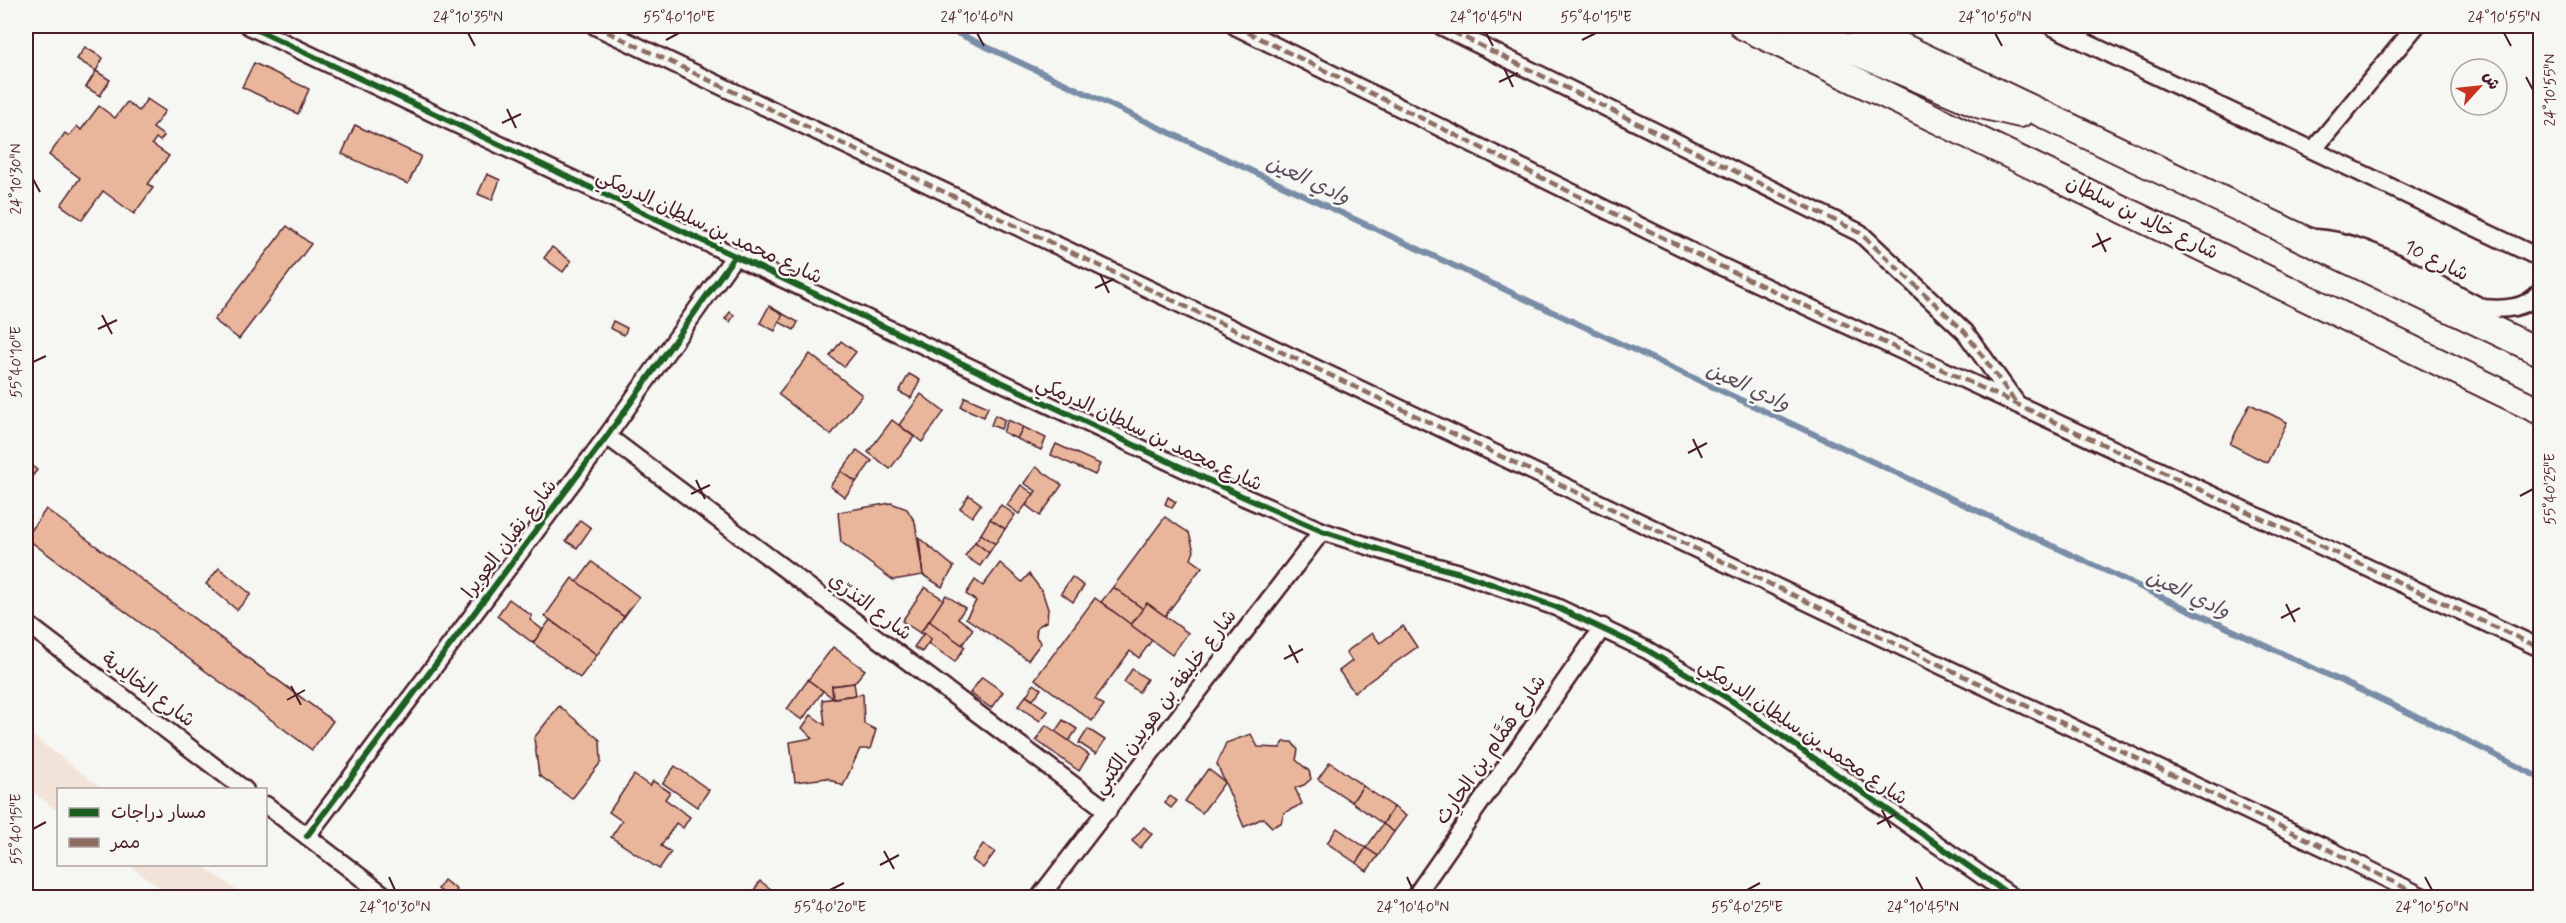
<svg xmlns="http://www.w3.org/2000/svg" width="2566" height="923" viewBox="0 0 2566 923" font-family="Mynerve,'Playpen Sans Arabic',sans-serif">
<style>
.built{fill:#f2e3d8}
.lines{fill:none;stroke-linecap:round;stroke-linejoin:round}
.stream{stroke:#798da7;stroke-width:6}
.building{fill:#e9b69c;stroke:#4a1f2b;stroke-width:1.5}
.street-casing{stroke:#4a1f2b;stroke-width:21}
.primary-casing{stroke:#4a1f2b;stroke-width:30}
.street{stroke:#f6f6f2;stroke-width:16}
.primary{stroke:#f6f6f2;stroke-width:26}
.quiet{stroke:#8d6e63;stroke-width:4.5;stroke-dasharray:9 4.5;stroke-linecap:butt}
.cycleway-casing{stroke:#f6f6f2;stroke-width:10}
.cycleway{stroke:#1b5e20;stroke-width:6}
.ticks{fill:none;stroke:#4a1f2b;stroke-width:2}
.labels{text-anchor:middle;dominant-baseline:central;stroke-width:5;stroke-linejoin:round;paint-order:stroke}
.street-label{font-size:20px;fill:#4a1f2b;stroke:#f6f6f2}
.water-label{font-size:21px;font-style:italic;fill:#5e4d5f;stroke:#f6f6f2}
.neatline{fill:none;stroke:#4a1f2b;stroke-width:2}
.ticks-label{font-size:15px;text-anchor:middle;fill:#4a1f2b}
</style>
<rect width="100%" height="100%" fill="#f6f6f2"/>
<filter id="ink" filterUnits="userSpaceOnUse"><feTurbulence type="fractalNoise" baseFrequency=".0167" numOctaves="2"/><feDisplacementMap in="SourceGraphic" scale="12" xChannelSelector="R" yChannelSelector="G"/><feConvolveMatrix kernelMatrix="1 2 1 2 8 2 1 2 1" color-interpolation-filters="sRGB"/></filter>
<g filter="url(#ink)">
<g class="built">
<polygon points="26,731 103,789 58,790 58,811 26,787"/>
<polygon points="129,865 202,865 246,897 173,897"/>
</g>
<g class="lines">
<polyline class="stream" points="942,26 2450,732 2540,778"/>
</g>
<g class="building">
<polygon points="85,47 103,58 96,71 77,59"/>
<polygon points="254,63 309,89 298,114 242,87"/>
<polygon points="96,71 110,80 100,96 86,87"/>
<polygon points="147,99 165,111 153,128 164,136 160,141 156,138 152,144 169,156 148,184 153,188 134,214 103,191 82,220 61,205 80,178 49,155 65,133 69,136 77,126 81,130 99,106 115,118 127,102 139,111"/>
<polygon points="26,101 31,104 27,111 26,110"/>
<polygon points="355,125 421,156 408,184 342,154"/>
<polygon points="487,174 500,180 492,200 478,194"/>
<polygon points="287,226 311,244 239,339 214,320"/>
<polygon points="552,247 571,261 563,272 544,258"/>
<polygon points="769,306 783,314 775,331 760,323"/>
<polygon points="730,312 734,315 730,322 725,319"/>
<polygon points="783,314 798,322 794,330 779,322"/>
<polygon points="613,321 627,328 624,335 610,328"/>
<polygon points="841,341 856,352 844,367 830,356"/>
<polygon points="810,354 862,395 831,435 778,394"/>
<polygon points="909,374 920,380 911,398 899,392"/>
<polygon points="921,394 944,412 922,442 899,425"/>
<polygon points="965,397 988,407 984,417 961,407"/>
<polygon points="2250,404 2287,422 2267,463 2230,444"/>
<polygon points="995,415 1005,420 1001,429 991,425"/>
<polygon points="892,420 914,437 890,469 868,452"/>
<polygon points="1008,420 1023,427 1017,439 1003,432"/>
<polygon points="1023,427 1046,438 1041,450 1017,439"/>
<polygon points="1056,444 1100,464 1095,475 1051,455"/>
<polygon points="857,450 872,461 856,482 841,471"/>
<polygon points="26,461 37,470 30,479 26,475"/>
<polygon points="1036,467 1062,485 1040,516 1026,505 1036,491 1024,483"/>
<polygon points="841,471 856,482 845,497 830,486"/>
<polygon points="1021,485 1034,494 1019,514 1007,505"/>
<polygon points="969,495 981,504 972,517 960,508"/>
<polygon points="1168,497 1176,502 1172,508 1165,504"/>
<polygon points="891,503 907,509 915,522 923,575 893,580 841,542 838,512"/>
<polygon points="1001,505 1015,515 1005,529 990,519"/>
<polygon points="46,509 333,721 312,750 26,538"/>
<polygon points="1165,517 1189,533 1194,551 1191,559 1202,567 1165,616 1147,603 1143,609 1113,587"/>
<polygon points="990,519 1005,529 995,544 981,534"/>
<polygon points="580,520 591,528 577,548 566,541"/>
<polygon points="981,534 995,544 989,553 975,542"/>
<polygon points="919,538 954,567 942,587 923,575"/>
<polygon points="975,542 989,553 980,566 965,556"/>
<polygon points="592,562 639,597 624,617 577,582"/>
<polygon points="1000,563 1022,582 1029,574 1042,591 1048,609 1047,621 1037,627 1036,637 1041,643 1028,660 966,618 976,601 966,594 975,580 983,586"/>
<polygon points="219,568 251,594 237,610 206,584"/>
<polygon points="1072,577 1084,586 1073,602 1061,593"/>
<polygon points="572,578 624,617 597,655 545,616"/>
<polygon points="925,587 944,600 920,633 902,621"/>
<polygon points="1113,587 1143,609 1131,625 1101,602"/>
<polygon points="946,595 965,608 958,618 973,629 962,645 929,621"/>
<polygon points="1095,598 1152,640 1139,658 1130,651 1095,699 1104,705 1092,721 1035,679"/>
<polygon points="509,599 532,616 530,620 543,630 533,643 497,616"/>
<polygon points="1147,603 1188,633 1172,655 1131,625"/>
<polygon points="550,620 597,655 580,678 533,643"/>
<polygon points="929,621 965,647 955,662 928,643 931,639 920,633"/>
<polygon points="1403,626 1417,647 1354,692 1339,671 1352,661 1346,652 1372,633 1380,643"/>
<polygon points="924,633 931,639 922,652 914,647"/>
<polygon points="833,647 865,670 854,683 832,686 833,698 808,680"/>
<polygon points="1132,669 1147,679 1139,692 1124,682"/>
<polygon points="982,677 1003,692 991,708 970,693"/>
<polygon points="808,680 823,691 802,720 787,709"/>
<polygon points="854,683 856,695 833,698 832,686"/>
<polygon points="1034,684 1041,689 1033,700 1026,696"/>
<polygon points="863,694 864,724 876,730 870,749 860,749 843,786 827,778 795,782 790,742 812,738 802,728 811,715 825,725 822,700"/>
<polygon points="1026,696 1048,711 1040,721 1018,706"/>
<polygon points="559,706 600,740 601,762 572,799 539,775 534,738"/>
<polygon points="1063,720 1077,729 1069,741 1055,732"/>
<polygon points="1046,725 1089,755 1079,771 1036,740"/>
<polygon points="1088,729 1105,740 1096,754 1079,743"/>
<polygon points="1251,734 1258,747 1280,748 1284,742 1292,742 1298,750 1296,760 1309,771 1311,779 1304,785 1295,788 1302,804 1284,813 1281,823 1272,827 1263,818 1244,827 1217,764 1226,743"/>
<polygon points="1330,762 1363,786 1352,802 1318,779"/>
<polygon points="675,766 709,790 697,807 663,783"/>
<polygon points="1208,769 1225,782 1202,813 1185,801"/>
<polygon points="634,775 650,786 653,781 670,792 665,799 690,817 683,828 676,823 661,846 671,852 659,869 611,837 622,821 609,812"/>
<polygon points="1363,786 1394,807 1383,824 1352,802"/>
<polygon points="1170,796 1177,801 1171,808 1165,803"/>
<polygon points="1394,807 1406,816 1394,832 1383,824"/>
<polygon points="1383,824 1394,832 1378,856 1366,848"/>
<polygon points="1144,827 1152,834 1140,848 1132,841"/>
<polygon points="1337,828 1366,848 1356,863 1327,843"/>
<polygon points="983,844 995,852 983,868 972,860"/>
<polygon points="1366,848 1378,856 1367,871 1356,863"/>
<polygon points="444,880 457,890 451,898 438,889"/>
<polygon points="760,881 783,898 749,898"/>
</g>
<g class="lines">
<defs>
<g id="street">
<polyline points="249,26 1244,497 1322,531 1411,560 1460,573 1556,607 1647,650 1732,701 2014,898"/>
<polyline points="595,26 2332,851 2425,898"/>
<polyline points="1235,26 1718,265 2540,648"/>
<polyline points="1441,26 1860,233 1965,332 2017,404"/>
<polyline points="2051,26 2540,258"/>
<polyline points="2314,149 2416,26"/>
<path d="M2316 238C2369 241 2434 284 2483 308 2504 310 2526 309 2540 292"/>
<polyline points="607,436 1108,811"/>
<polyline points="26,623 245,790"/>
<polyline points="266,805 388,898"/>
<polyline points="307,836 607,436 734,257"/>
<polyline points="1039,898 1322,531"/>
<polyline points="1414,898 1603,627"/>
</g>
<g id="primary">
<polyline points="1743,26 2540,411"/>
<polyline points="1795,26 1981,105 2020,114"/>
<polyline points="1859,26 2540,352"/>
</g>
</defs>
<use href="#street" class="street-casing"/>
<use href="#primary" class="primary-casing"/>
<use href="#street" class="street"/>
<use href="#primary" class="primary"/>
<g class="quiet">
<polyline points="595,26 2332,851 2425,898"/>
<polyline points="1235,26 1718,265 2540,648"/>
<polyline points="1441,26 1860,233 1965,332 2016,403"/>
</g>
<defs>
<g id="cycleway">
<polyline points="249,26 1244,497 1322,531 1411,560 1460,573 1556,607 1647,650 1732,701 2014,898"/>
<polyline points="307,836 607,436 734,257"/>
</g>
</defs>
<use href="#cycleway" class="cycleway-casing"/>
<use href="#cycleway" class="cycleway"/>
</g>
</g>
<path class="ticks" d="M468 33 475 46M977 33 984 46M1486 33 1493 46M1995 33 2002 46M2504 33 2511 46M666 40 679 33M1582 40 1596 33M1504 68 1513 87M2526 77 2533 90M1499 82 1518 73M507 109 516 128M502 123 521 114M33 179 40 192M2097 233 2106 252M2092 247 2111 238M1100 274 1109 293M1095 288 1114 279M102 315 112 334M98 329 117 320M33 362 46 356M1693 439 1702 458M1688 453 1707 443M696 480 705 499M691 494 710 485M2520 496 2533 489M2286 604 2295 622M2281 618 2300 608M1289 645 1298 663M1284 659 1303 649M291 686 301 705M287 700 305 690M1882 810 1891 828M1877 824 1896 814M33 829 46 822M884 851 894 869M880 865 899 855M389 877 395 890M1407 877 1413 890M1916 877 1923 890M2425 877 2432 890M830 890 844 883M1747 890 1760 883"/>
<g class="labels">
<g class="street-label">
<text transform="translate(2142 218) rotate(26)">شارع خالِد بن سلطان</text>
<text transform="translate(709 227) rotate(25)">شارع محمد بن سلطان الدرمكي</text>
<text transform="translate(2436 261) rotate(26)">شارع 10</text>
<text transform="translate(1149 434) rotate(25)">شارع محمد بن سلطان الدرمكي</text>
<text transform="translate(510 539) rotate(-53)">شارع نقيان العويرا</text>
<text transform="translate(870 607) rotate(37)">شارع التذرّي</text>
<text transform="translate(148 690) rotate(37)">شارع الخالِدية</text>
<text transform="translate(1165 702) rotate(-53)">شارع خليفة بن هويدن الكتبي</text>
<text transform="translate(1803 732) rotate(34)">شارع محمد بن سلطان الدرمكي</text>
<text transform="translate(1491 750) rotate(-55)">شارع هَمَّام بن الحارِث</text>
</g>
<g class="water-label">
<text transform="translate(1308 180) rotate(25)">وادي العين</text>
<text transform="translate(1748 387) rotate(25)">وادي العين</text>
<text transform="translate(2188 594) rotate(25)">وادي العين</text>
</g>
</g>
<rect width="2566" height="923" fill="none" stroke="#f6f6f2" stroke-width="66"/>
<rect x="57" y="788" width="210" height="78" fill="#f6f6f2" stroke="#b1a0a2" stroke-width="1.5"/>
<rect x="69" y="808" width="30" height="9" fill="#1b5e20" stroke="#b1a0a2" stroke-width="1.5"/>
<text x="111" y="818" font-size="18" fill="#4a1f2b">مسار دراجات</text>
<rect x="69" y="838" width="30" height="9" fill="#8d6e63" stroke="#b1a0a2" stroke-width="1.5"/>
<text x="111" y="848" font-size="18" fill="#4a1f2b">ممر</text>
<g transform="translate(2479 87) rotate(63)"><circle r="28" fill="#f6f6f2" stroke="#b1a0a2" stroke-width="1.5"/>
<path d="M0-4.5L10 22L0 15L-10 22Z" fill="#c8321e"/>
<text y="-9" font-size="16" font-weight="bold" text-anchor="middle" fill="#4a1f2b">ش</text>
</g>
<rect x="33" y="33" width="2500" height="857" class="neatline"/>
<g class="ticks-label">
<text x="468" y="22">24°10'35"N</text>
<text x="679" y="22">55°40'10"E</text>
<text x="977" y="22">24°10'40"N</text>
<text x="1486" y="22">24°10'45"N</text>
<text x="1596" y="22">55°40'15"E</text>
<text x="1995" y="22">24°10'50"N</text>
<text x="2504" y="22">24°10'55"N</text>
<text transform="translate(2550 90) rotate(-90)" y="5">24°10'55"N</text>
<text transform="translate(16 179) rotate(-90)" y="5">24°10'30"N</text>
<text transform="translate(16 362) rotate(-90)" y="5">55°40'10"E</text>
<text transform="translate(2550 489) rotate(-90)" y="5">55°40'25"E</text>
<text transform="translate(16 829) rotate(-90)" y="5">55°40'15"E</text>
<text x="395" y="912">24°10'30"N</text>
<text x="830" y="912">55°40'20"E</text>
<text x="1413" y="912">24°10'40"N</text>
<text x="1747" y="912">55°40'25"E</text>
<text x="1923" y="912">24°10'45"N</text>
<text x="2432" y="912">24°10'50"N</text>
</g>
</svg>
